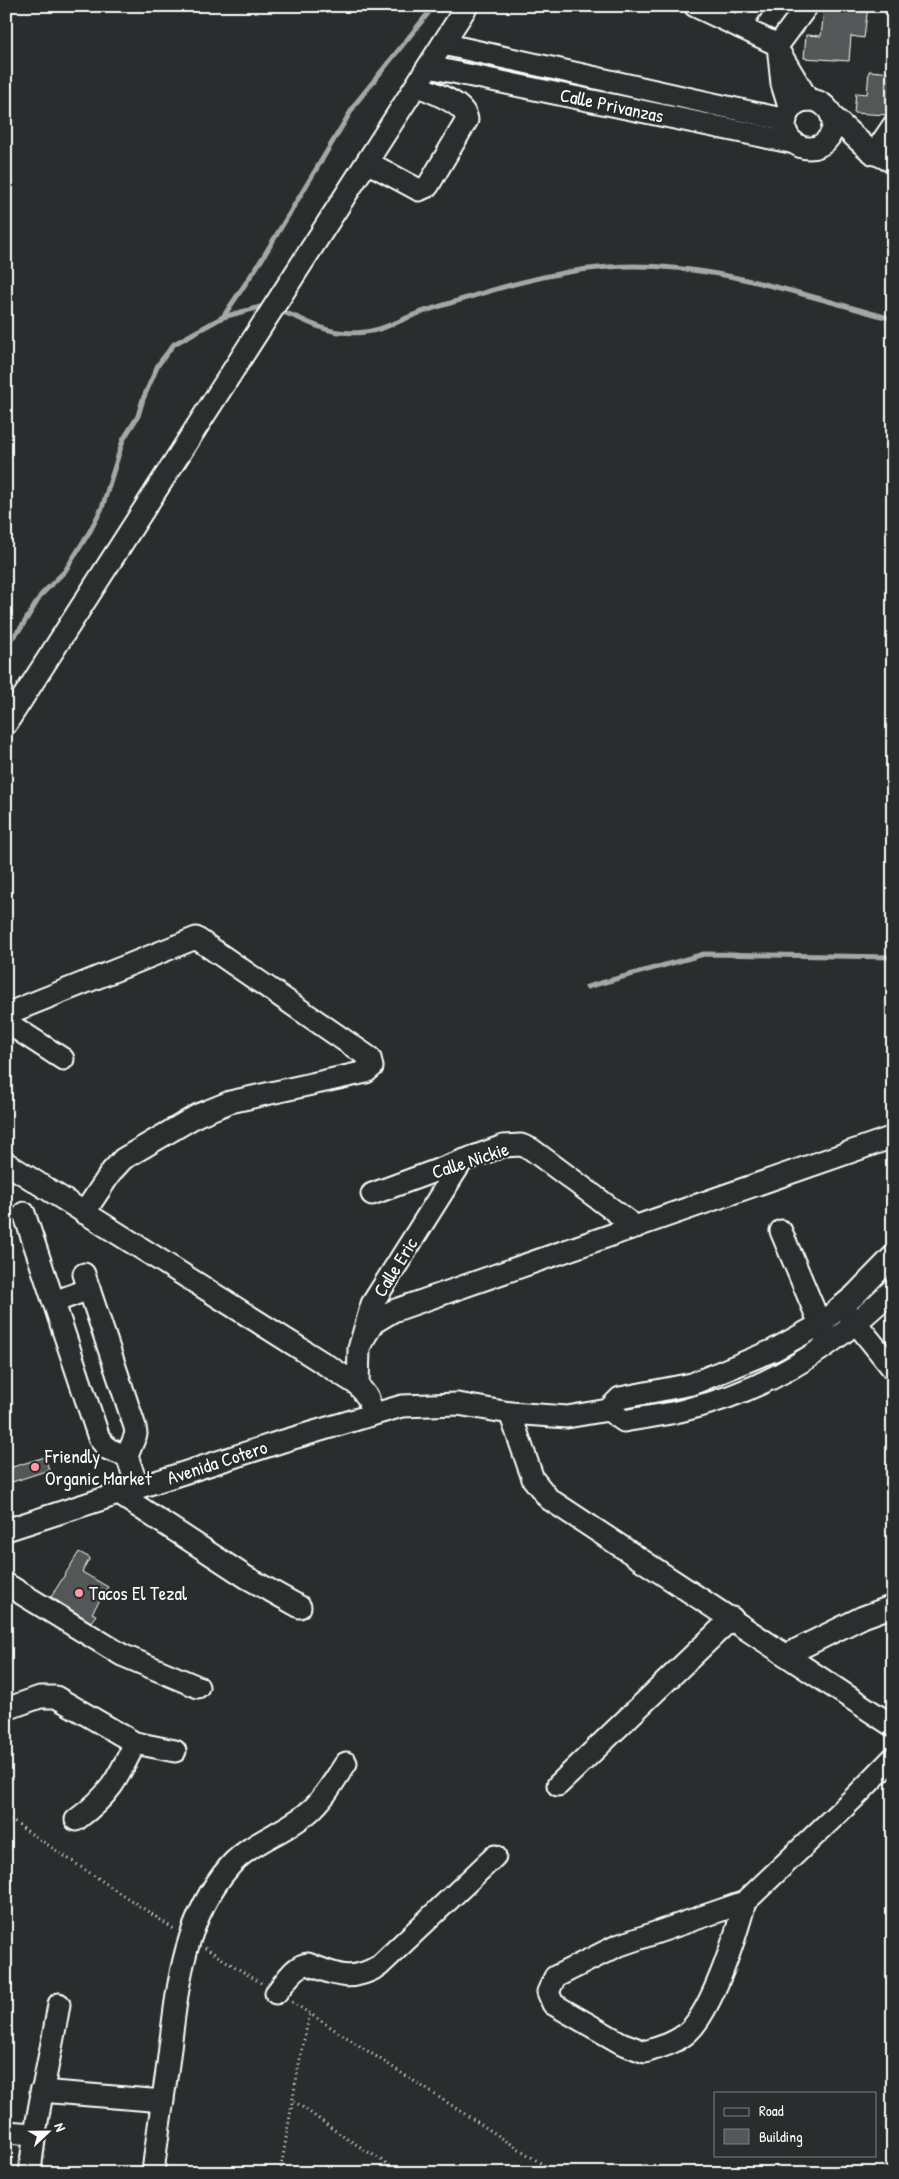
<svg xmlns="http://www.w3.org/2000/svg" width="899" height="2179" viewBox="0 0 899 2179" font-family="'Patrick Hand',sans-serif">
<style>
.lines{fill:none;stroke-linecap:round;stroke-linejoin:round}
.stream{stroke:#a6a7a7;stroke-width:5}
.building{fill:#555758;stroke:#fff}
.minor-casing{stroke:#fff;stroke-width:25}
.path{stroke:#fff;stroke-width:3;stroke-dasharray:1 4;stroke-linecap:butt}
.minor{stroke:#2a2d2e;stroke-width:21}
.poi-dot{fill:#ff9aa2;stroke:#2a2d2e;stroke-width:2}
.labels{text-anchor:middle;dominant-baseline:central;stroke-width:4.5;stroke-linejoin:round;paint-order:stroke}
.street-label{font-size:19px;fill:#fff;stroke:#2a2d2e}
.poi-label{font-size:19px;fill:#fff;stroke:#2a2d2e;text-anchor:start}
</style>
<rect width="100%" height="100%" fill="#2a2d2e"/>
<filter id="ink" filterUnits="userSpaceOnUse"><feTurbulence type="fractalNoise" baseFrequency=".02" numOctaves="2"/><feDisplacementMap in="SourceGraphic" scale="10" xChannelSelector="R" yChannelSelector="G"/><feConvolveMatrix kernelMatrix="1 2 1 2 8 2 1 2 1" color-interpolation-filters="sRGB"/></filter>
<g filter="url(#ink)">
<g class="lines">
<g class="stream">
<path d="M278 311C293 314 303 321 317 326 331 332 349 334 365 332 386 330 405 317 425 311 485 292 545 272 608 267 703 259 802 295 893 319"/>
<polyline points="223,317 262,259 356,103 434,6"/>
<polyline points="6,650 10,640 21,628 41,595 65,571 90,531 102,508 123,440 138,416 143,399 158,365 174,344 223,317 260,307 268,309"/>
<polyline points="587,987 704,954 893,957"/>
</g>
</g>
<g class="building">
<polygon points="836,6 868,6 864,38 851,36 849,61 804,58 806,35 821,36 824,10 836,11"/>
<polygon points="869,71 893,73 893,114 887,115 854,113 856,93 867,94"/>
<polygon points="45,1457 49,1470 6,1484 6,1469"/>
<polygon points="79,1552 90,1558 82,1572 108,1587 92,1613 96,1615 91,1622 51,1597"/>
</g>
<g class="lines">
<defs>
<g id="minor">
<polyline points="695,6 778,45 782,84 790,110"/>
<polyline points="740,27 753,6"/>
<polyline points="443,44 786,120"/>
<polyline points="778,45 807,6"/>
<polyline points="781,55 808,100"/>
<polyline points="429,67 795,143"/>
<circle cx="809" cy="124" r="24"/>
<polyline points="832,116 869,150 893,162"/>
<polyline points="874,154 893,126"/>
<path d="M367 162 419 190 428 186 467 120C465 102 432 93 417 85"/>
<polyline points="6,724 467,6"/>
<polyline points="6,1014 196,938 370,1058 372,1067 366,1072 230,1102 198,1115 123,1159 112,1171 84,1213"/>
<polyline points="6,1022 63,1059"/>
<polyline points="6,1163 358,1385 368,1398 372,1413"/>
<polyline points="372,1194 503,1146 521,1145 531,1149 636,1227"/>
<polyline points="24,1213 99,1438 108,1449 127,1456"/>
<polyline points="781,1231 825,1336"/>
<polyline points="84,1274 135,1427 136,1434 127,1456 138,1488"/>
<polyline points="54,1302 89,1289"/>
<polyline points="849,1314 893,1369"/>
<polyline points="361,1343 373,1323 393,1311 893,1137"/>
<polyline points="358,1385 359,1349 372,1304 462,1161"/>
<path d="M608 1410 624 1421C645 1417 667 1415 688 1409 767 1390 836 1346 893 1289"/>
<polyline points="510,1413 533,1479 549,1499 893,1726"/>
<polyline points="119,1494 246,1577 300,1607"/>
<polyline points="6,1530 280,1442 402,1406 458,1404 510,1413 567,1417 608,1410 620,1398 692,1384 774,1350 819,1325 854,1296 893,1256"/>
<polyline points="6,1584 122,1655 198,1687"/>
<polyline points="786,1655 863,1617 893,1606"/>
<polyline points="6,1709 40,1697 56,1697 135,1743 175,1751"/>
<polyline points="558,1785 732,1618"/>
<path d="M76 1820C110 1795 117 1780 135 1743"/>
<path d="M745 1902C736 1935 713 2008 689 2031 677 2043 660 2047 645 2052L621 2043 553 2004 548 1992 555 1977 617 1946 745 1902 857 1795 893 1758"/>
<path d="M276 1993C285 1983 294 1965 308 1964 337 1975 350 1983 379 1966L495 1856"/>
<polyline points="41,2091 163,2101"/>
<polyline points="6,2132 33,2134"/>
<path d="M30 2173C35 2115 50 2061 59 2004"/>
<path d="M153 2173C157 2136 163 2100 168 2064 177 1994 181 1923 229 1867 250 1842 285 1833 310 1811 325 1798 335 1779 346 1763"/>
</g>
</defs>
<use href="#minor" class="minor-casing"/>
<g class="path">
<polyline points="6,1817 174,1929"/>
<polyline points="205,1948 261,1983"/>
<polyline points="292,2002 556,2173"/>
<polyline points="294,2101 341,2135 386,2163 393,2173"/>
<path d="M280 2173C290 2119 297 2066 310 2014"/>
</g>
<use href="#minor" class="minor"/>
</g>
</g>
<g class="poi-dot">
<circle cx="35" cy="1467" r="5"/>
<circle cx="79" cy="1593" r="5"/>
</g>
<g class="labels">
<g class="street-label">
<text transform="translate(612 105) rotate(12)">Calle Privanzas</text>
<text transform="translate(470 1160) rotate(-18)">Calle Nickie</text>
<text transform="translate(395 1267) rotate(-58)">Calle Eric</text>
<text transform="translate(217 1462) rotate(-18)">Avenida Cotero</text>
</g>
<g class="poi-label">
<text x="45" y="1456">Friendly<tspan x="45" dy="22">Organic Market</tspan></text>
<text x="89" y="1593">Tacos El Tezal</text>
</g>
</g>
<rect width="899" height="2179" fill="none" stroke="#2a2d2e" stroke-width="25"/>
<rect x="12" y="12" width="874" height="2154" fill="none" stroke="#fff" stroke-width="2" filter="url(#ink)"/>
<rect x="714" y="2092" width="162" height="65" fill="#2a2d2e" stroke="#7f8182"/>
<rect x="724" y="2108" width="25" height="8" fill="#2a2d2e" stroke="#7f8182"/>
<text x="759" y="2116" font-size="15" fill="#ffffff">Road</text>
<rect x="724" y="2129" width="25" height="15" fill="#555758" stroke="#7f8182"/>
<text x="759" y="2142" font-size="15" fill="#ffffff">Building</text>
<g transform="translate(48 2132) rotate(68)" stroke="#2a2d2e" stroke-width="4" paint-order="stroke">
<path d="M0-4L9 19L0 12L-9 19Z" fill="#ffffff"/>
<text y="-8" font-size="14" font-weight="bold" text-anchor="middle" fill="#ffffff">N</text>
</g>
</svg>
